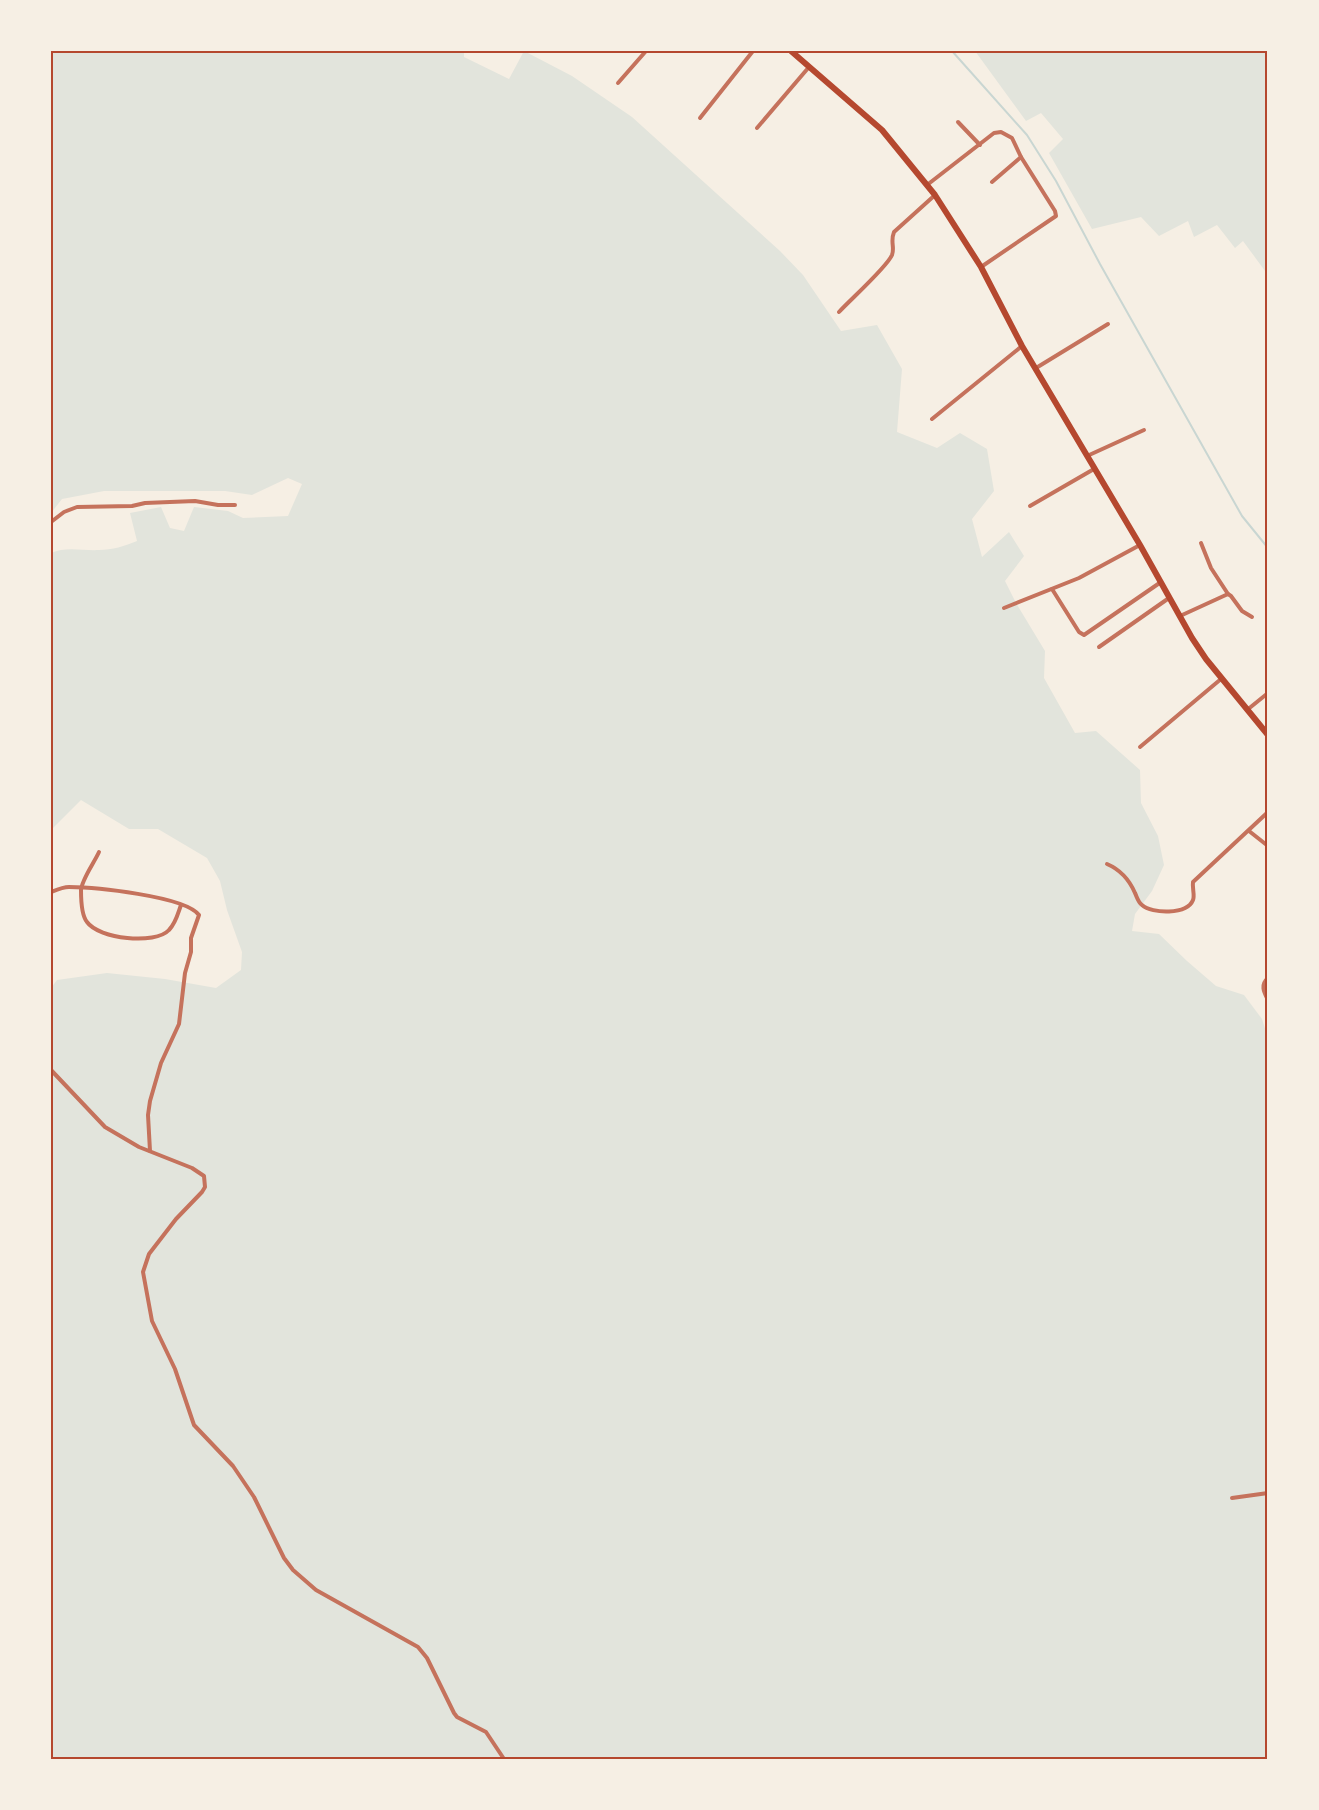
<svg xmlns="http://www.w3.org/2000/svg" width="1319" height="1810" viewBox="0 0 1319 1810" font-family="'Fira Sans',sans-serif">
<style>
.green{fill:#e2e4dc}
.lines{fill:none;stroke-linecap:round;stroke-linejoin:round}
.stream{stroke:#c9d6d2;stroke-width:2}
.minor{stroke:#c5725c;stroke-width:4}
.trunk{stroke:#b5482f;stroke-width:6}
.neatline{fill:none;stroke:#b5482f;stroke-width:2}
</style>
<rect width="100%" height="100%" fill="#f6efe4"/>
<g class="green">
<path d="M51 51H464V57L509 79 524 51 572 76 632 117 780 251 803 275 841 331 877 325 902 369 897 432 937 448 960 433 987 449 994 491 972 519 982 557 1009 532 1024 556 1005 581 1016 603 1045 651 1044 678 1075 733 1096 731 1140 770 1141 803 1158 836 1164 865 1152 891 1135 914 1132 931 1159 934 1187 961 1216 986 1244 995 1262 1019 1268 1038V1759H51V988L57 980 107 973 165 979 216 988 241 970 242 952 227 910 220 881 207 858 158 829H129L81 800 51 830V553C66 546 83 551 99 550 112 550 125 546 137 541L130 513 161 507 170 528 184 531 194 507 228 511 243 518 288 516 302 484 288 478 252 495 225 491H104L62 499 51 513Z"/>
<polygon points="975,51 1268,51 1268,275 1243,241 1235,248 1217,225 1194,237 1188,221 1159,236 1141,217 1092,229 1049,153 1063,139 1041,113 1026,121"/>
</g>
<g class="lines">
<polyline class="stream" points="952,51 1027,135 1056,181 1100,264 1242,516 1268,548"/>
<g class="minor">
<polyline points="618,83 646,51"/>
<polyline points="700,118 753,51"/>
<polyline points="958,122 980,145"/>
<polyline points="757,128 809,67"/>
<polyline points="927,185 994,133 1001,132 1012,138 1021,157 992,182"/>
<polyline points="981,267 1056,216 1055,211 1021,157"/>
<path d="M839 312C850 300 887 267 892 255 895 247 890 242 894 232L935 195"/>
<polyline points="1036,368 1108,324"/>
<polyline points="932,419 1022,346"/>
<polyline points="1087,456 1144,430"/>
<polyline points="1030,506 1094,469"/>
<polyline points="51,522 64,512 77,507 132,506 145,503 195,501 218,505 235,505"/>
<polyline points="1201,543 1211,568 1228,594"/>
<polyline points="1052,589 1079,632 1084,635 1161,582"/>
<polyline points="1004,608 1079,578 1140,545"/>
<polyline points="1180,616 1228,594 1231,596 1242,611 1252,617"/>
<polyline points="1099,647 1169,598"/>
<polyline points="1247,710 1268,693"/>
<polyline points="1140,747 1221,679"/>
<polyline points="1249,831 1268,846"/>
<path d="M99 852C94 863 82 879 81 890 81 899 82 916 87 922 99 939 155 945 169 930 176 923 178 913 181 905"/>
<path d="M1107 864C1121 870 1129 879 1135 893 1137 897 1138 902 1142 905 1152 914 1187 915 1193 900 1195 895 1192 888 1193 882L1268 812"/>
<path d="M51 892C56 890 63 887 69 887 93 887 185 896 199 915L191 938V952L185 973 179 1024 161 1063 150 1101 148 1115 150 1151"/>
<path d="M1268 978C1260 985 1264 992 1268 1000"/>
<polyline points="51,1070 105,1127 139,1147 192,1168 204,1176 205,1187 202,1192 176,1219 149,1254 143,1272 152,1321 175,1369 194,1425 233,1466 254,1497 284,1558 293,1570 316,1590 418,1647 427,1658 454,1713 457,1717 486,1732 504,1759"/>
<polyline points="1232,1498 1268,1493"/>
</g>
<polyline class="trunk" points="791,51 882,130 935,195 981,267 1022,346 1140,545 1192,638 1206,659 1268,735"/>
</g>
<rect width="1319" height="1810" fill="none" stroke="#f6efe4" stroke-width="105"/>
<rect x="52" y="52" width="1214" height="1706" class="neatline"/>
</svg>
